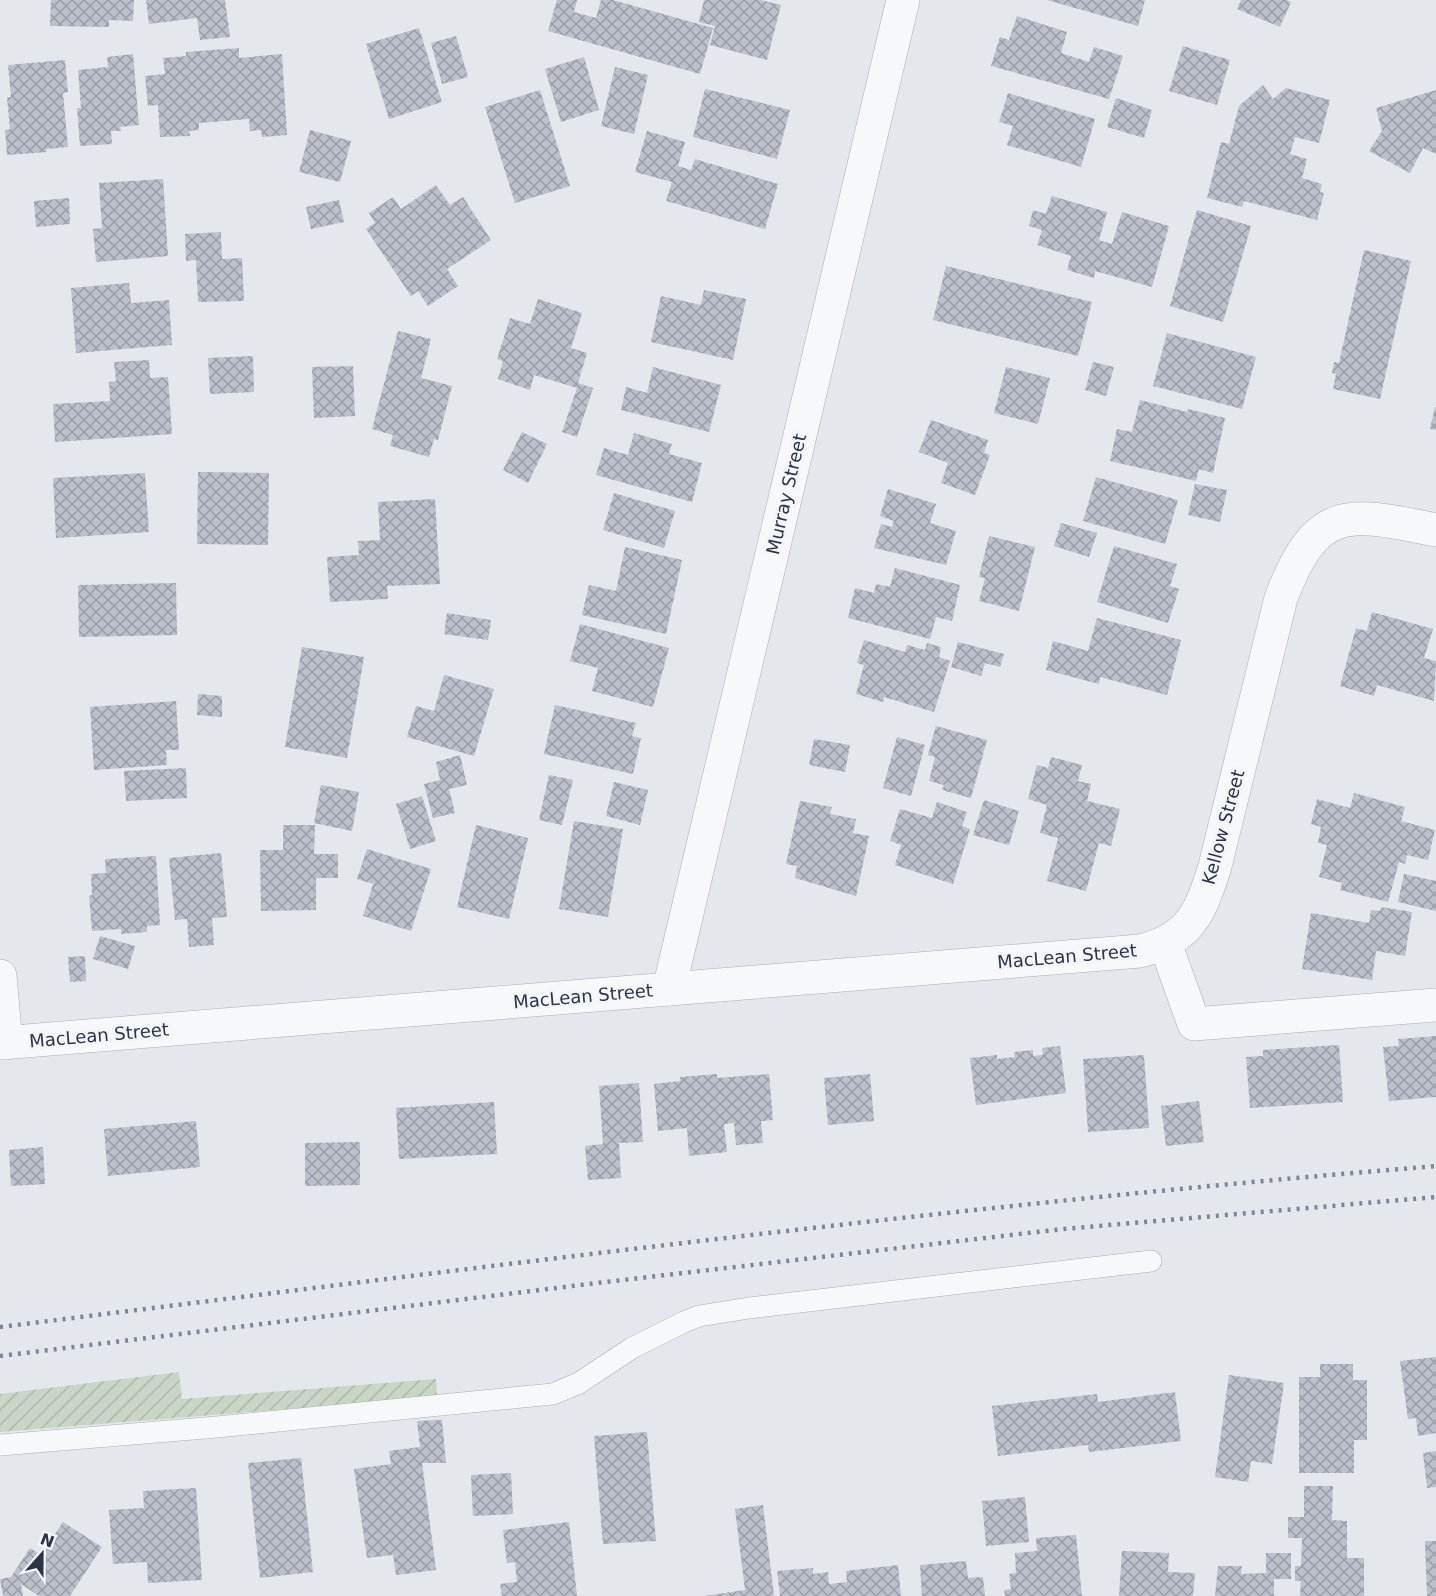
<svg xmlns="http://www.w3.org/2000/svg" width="1436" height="1596" viewBox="0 0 1436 1596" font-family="'DejaVu Sans',sans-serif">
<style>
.garden{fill:url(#garden-furrows)}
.building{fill:url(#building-cross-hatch)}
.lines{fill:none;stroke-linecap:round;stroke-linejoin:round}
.lane-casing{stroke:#a9aeb7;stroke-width:22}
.street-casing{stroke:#a9aeb7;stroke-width:34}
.lane{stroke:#f7f8fa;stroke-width:21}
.street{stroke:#f7f8fa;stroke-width:33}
.rail{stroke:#7d8696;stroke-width:4.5;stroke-dasharray:3 6;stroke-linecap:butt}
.labels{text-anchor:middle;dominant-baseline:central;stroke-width:6;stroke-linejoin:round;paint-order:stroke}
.street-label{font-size:18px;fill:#2b3445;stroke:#f4f6f9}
</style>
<defs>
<pattern id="garden-furrows" width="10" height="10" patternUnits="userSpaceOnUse" patternTransform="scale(1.5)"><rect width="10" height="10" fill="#c9d6c5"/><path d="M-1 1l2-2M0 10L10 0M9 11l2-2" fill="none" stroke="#adb8ab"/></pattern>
<pattern id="building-cross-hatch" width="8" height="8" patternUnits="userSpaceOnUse" patternTransform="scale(1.5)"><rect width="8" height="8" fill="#bbc0ca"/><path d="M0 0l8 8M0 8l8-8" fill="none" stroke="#989da6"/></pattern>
</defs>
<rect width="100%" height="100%" fill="#e4e7ec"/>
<polygon class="garden" points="179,1372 182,1399 436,1379 437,1397 0,1432 0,1394"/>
<g class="building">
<polygon points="51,0 134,0 133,21 109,20 109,27 50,26"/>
<polygon points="146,0 225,0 230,37 200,40 197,18 149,24"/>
<polygon points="557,0 577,0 574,12 596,18 601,0 613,0 713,28 700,74 548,31"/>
<polygon points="704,0 761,0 781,5 767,60 710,45 715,26 699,22"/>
<polygon points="1047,0 1145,0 1138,26"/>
<polygon points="1241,0 1287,0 1291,2 1280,27 1237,9"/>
<polygon points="1017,16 1067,32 1061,53 1089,62 1094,47 1123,56 1109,99 991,66 1000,37 1009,40"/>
<polygon points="419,28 442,102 389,119 366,44"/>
<polygon points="456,36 468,77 442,84 431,43"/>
<polygon points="1183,46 1230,60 1217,105 1169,91"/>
<polygon points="239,48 239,58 282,54 287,135 262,137 261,130 250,131 249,119 199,123 199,130 189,131 190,136 160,137 158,105 148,106 145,76 165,74 163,58 186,56 186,52"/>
<polygon points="133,54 139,125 120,127 121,131 111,131 112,144 80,146 77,108 81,108 78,70 108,67 107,57"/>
<polygon points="584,57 599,110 561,122 545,69"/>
<polygon points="65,60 68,92 63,93 68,147 46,149 47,152 7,155 5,130 10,129 7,97 11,97 8,65"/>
<polygon points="615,67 648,75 634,134 601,126"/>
<polygon points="1263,85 1273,99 1286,88 1330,100 1319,143 1295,137 1290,154 1307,159 1302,178 1322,184 1320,192 1324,193 1317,220 1244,201 1242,207 1207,198 1221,142 1229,144 1239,106"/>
<polygon points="705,89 790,110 777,159 693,137"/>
<polygon points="540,90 570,186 515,203 485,107"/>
<polygon points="1436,90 1436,154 1423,148 1410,173 1369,151 1382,131 1376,108"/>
<polygon points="1008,93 1095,119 1081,167 1007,145 1013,126 999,122"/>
<polygon points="1116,98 1152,110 1144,138 1107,127"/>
<polygon points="310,130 351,141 340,182 299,172"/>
<polygon points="647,131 685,142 678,166 691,170 695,159 778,184 765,229 666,201 672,182 635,172"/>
<polygon points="163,179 168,256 96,262 93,229 102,228 99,183"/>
<polygon points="436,185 450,205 463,197 491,240 447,269 458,286 428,306 418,291 411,296 366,229 375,223 369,213 393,197 401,209"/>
<polygon points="1052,196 1107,212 1099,240 1112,244 1122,212 1169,226 1152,287 1095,271 1094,278 1067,270 1071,256 1037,245 1042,230 1029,226 1033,210 1046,214"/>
<polygon points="69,198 70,224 36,227 34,201"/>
<polygon points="339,200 344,222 311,229 306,207"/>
<polygon points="1197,210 1251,226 1223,322 1170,306"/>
<polygon points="221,232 222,259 242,258 244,301 198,302 196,260 186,261 185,234"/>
<polygon points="1364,250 1411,261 1380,399 1333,389 1336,374 1332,373 1334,362 1339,363"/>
<polygon points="946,266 1092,302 1078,356 933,320"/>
<polygon points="129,283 131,303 169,300 172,345 76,353 71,288"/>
<polygon points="704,290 746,299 733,360 651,342 661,296 701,305"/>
<polygon points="538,299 582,313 571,348 587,353 578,383 593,388 577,437 562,432 577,388 534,375 530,390 498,379 503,361 497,359 510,318 530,324"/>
<polygon points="398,331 431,339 421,378 452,386 438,440 434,439 429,457 390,446 393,435 372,429"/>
<polygon points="1167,333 1256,357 1242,409 1153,386"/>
<polygon points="253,356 254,392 210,394 208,358"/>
<polygon points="149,360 150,378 168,377 172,434 55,442 53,404 110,401 109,382 116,381 114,362"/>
<polygon points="1093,362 1114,367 1106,396 1085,390"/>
<polygon points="353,366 355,416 314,418 312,367"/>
<polygon points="653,367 721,385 709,432 621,410 626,387 647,393"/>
<polygon points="1006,367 1050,378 1038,424 994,413"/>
<polygon points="1140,400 1187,412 1188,409 1225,418 1213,473 1199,469 1196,481 1110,461 1117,429 1132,432"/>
<polygon points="1435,407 1436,407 1436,430 1430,429"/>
<polygon points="931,420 988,440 984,453 990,455 975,495 941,483 948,463 919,452"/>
<polygon points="522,432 547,444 528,483 503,470"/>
<polygon points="634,433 672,444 669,454 702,463 692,502 596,475 604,448 628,455"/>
<polygon points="198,472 269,473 268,545 197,544"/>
<polygon points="145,473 149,532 56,538 53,478"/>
<polygon points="1096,477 1178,500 1165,544 1083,521"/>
<polygon points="1195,484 1227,490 1220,522 1188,515"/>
<polygon points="888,489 936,504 930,523 956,531 946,565 874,548 881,524 892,527 894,521 880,516"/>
<polygon points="614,493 675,511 664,548 603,530"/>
<polygon points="435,499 440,584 387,586 388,599 330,602 327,557 359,555 358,541 380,540 378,502"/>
<polygon points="1061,523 1097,533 1089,557 1054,546"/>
<polygon points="989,536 1035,547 1019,611 979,601 985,578 979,577"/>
<polygon points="1114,546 1177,564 1170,586 1179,589 1168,623 1097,602"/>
<polygon points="625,547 682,560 666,634 582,615 589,585 616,591"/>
<polygon points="895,568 960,585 952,621 936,617 930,639 848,618 855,588 874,593 876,584 890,587"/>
<polygon points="176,583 177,635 79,637 78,585"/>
<polygon points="1372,612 1433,629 1424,658 1436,661 1434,701 1377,685 1374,696 1340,686 1356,628 1367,631"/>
<polygon points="447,613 491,620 488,640 444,634"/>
<polygon points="1097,618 1181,640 1167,695 1100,677 1099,684 1046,670 1053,641 1088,651"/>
<polygon points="580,624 669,648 653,707 592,691 598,668 570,661"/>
<polygon points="864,640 905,652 907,645 925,650 927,643 941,647 939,657 950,661 934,712 884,697 883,702 856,694 864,665 857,663"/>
<polygon points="958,642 1004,654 1000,667 985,663 981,676 951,667"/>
<polygon points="302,647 364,657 347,758 285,747"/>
<polygon points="444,675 494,689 474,756 407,737 416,706 434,711"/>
<polygon points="198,694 222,696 222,717 197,715"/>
<polygon points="176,701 179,750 166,750 167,765 94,770 90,707"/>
<polygon points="555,705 636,723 632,736 641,738 633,774 544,754"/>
<polygon points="936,726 987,740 971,798 942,790 944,785 929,781 935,757 928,755"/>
<polygon points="897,737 925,745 911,796 883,788"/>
<polygon points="814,739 850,745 845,772 809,765"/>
<polygon points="460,755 467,785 449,789 455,813 433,818 424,784 440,780 436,762"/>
<polygon points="1051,757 1082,765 1078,781 1091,784 1087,801 1120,809 1111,846 1099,843 1086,891 1047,881 1058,838 1040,833 1047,805 1028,799 1037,765 1048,768"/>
<polygon points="186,768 187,798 126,801 124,771"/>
<polygon points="549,775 573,780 562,825 539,820"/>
<polygon points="614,782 648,790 640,825 606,816"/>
<polygon points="321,785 359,792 352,831 314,823"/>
<polygon points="1354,793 1405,807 1401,821 1435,830 1428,860 1407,855 1405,864 1399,862 1388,902 1340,890 1342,883 1319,877 1327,845 1318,843 1321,827 1311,824 1317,799 1350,808"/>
<polygon points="422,796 436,841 410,849 396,804"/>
<polygon points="984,800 1019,811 1009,845 973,835"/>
<polygon points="800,801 832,807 830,814 856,819 853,833 869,836 856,896 795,878 797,866 786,864"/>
<polygon points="937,802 967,812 962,826 970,829 953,884 895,865 901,845 890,841 900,809 932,818"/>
<polygon points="574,821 623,829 608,917 559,909"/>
<polygon points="283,825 315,825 314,854 338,854 338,878 316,878 316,910 261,911 260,850 283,850"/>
<polygon points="476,825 528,838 509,919 457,907"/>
<polygon points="367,849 431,869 411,931 363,916 373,884 357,879"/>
<polygon points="221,853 227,917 212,918 214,945 189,947 187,919 175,920 169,858"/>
<polygon points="156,856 160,925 147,926 147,932 121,934 121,929 92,931 89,896 92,895 91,874 106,873 105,859"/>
<polygon points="1404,874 1436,881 1436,911 1398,902"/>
<polygon points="1381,907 1412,912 1405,956 1376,951 1372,980 1302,969 1311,913 1369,923 1371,910 1380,911"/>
<polygon points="100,936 135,946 128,969 93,959"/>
<polygon points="85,956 86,981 70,982 68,957"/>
<polygon points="1436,1036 1436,1097 1389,1101 1383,1047 1399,1046 1398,1039"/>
<polygon points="1339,1045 1343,1102 1250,1108 1246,1057 1263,1056 1263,1050"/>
<polygon points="1060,1046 1066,1093 976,1105 970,1058 997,1055 997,1059 1015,1057 1014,1052 1033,1050 1033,1056 1043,1055 1042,1048"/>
<polygon points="1144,1055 1149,1128 1088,1132 1083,1059"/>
<polygon points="717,1074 717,1078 769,1074 773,1120 761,1121 763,1143 736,1145 734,1123 724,1124 727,1152 689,1156 687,1128 658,1131 654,1084 680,1081 680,1077"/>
<polygon points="870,1074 874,1121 828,1125 824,1078"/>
<polygon points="639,1083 643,1142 619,1143 621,1178 588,1180 585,1146 603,1144 599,1086"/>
<polygon points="1199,1101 1204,1142 1166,1146 1161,1106"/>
<polygon points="494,1102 497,1154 399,1159 396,1108"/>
<polygon points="196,1121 200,1167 108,1176 104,1129"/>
<polygon points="360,1142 360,1185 305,1186 305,1143"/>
<polygon points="43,1147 45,1184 11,1186 9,1150"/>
<polygon points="1436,1357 1436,1433 1418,1436 1416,1418 1408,1419 1400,1361"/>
<polygon points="1320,1364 1353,1364 1353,1380 1367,1380 1367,1440 1354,1440 1354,1473 1299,1473 1299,1377 1320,1377"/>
<polygon points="1229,1375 1284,1383 1272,1464 1251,1461 1248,1482 1215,1477"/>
<polygon points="1175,1392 1181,1441 1089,1452 1088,1445 998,1456 992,1406 1097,1394 1098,1402"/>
<polygon points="442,1420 446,1463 422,1463 436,1570 396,1575 393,1555 367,1558 354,1469 391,1464 389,1451 420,1447 417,1421"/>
<polygon points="647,1432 656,1541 603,1544 594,1436"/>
<polygon points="1436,1451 1436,1487 1427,1488 1423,1453"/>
<polygon points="301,1458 313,1572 260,1578 248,1463"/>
<polygon points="511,1473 513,1514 473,1516 471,1475"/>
<polygon points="1304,1486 1333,1486 1332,1520 1347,1521 1347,1558 1364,1558 1364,1596 1300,1596 1301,1581 1295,1581 1295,1566 1301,1566 1302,1538 1288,1538 1288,1517 1304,1517"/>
<polygon points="196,1488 202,1580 148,1583 147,1562 113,1564 109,1510 144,1508 143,1491"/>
<polygon points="1025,1497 1029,1542 986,1546 982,1501"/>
<polygon points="763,1505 774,1596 704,1596 745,1590 735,1509"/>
<polygon points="63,1522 102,1547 70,1596 39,1596 21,1584 23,1596 3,1596 0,1579 11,1577 30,1548 41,1555"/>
<polygon points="569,1522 577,1596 502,1596 500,1584 517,1582 515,1562 507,1563 503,1530"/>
<polygon points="1076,1535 1082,1596 1005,1596 1004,1590 1011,1589 1009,1574 1016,1573 1015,1553 1037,1551 1036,1538"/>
<polygon points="1425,1541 1436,1541 1436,1596 1427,1596"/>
<polygon points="1122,1551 1169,1553 1168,1572 1195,1573 1193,1596 1119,1596"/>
<polygon points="1266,1553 1291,1553 1291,1579 1274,1579 1274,1596 1215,1596 1218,1566 1242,1566 1241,1574 1266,1573"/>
<polygon points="966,1561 968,1578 983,1577 985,1596 922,1596 920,1565"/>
<polygon points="898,1565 901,1596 780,1596 777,1571 813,1568 813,1574 828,1572 829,1584 847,1582 846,1571"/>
</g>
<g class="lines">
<defs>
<polyline id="lane" points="0,1445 217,1427 553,1394 579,1383 632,1348 684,1322 699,1316 749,1308 1151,1261"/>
<g id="street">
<polyline points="1165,943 1194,1024 1436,1005"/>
<polyline points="0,976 6,1043"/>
<polyline points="669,989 903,0"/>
<path d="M0 1043 1140 951C1190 939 1201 912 1215 866L1281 598C1317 504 1347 512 1436 530"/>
</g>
</defs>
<use href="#lane" class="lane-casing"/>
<use href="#street" class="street-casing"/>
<use href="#lane" class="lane"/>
<use href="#street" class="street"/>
<g class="rail">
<path d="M0 1327C478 1268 956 1205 1436 1166"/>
<polyline points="0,1356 597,1283 1063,1229 1436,1197"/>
</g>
</g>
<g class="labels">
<g class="street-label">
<text transform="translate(786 494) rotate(-77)">Murray Street</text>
<text transform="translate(1223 827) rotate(-75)">Kellow Street</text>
<text transform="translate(1067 956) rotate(-5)">MacLean Street</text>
<text transform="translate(583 996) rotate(-5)">MacLean Street</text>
<text transform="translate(99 1035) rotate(-5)">MacLean Street</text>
</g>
</g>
<g transform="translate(42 1554) rotate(21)" stroke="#f4f6f9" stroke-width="4.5" paint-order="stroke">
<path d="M0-4.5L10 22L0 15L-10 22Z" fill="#2b3445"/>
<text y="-9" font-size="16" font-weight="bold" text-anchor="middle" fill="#2b3445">N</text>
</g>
</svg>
